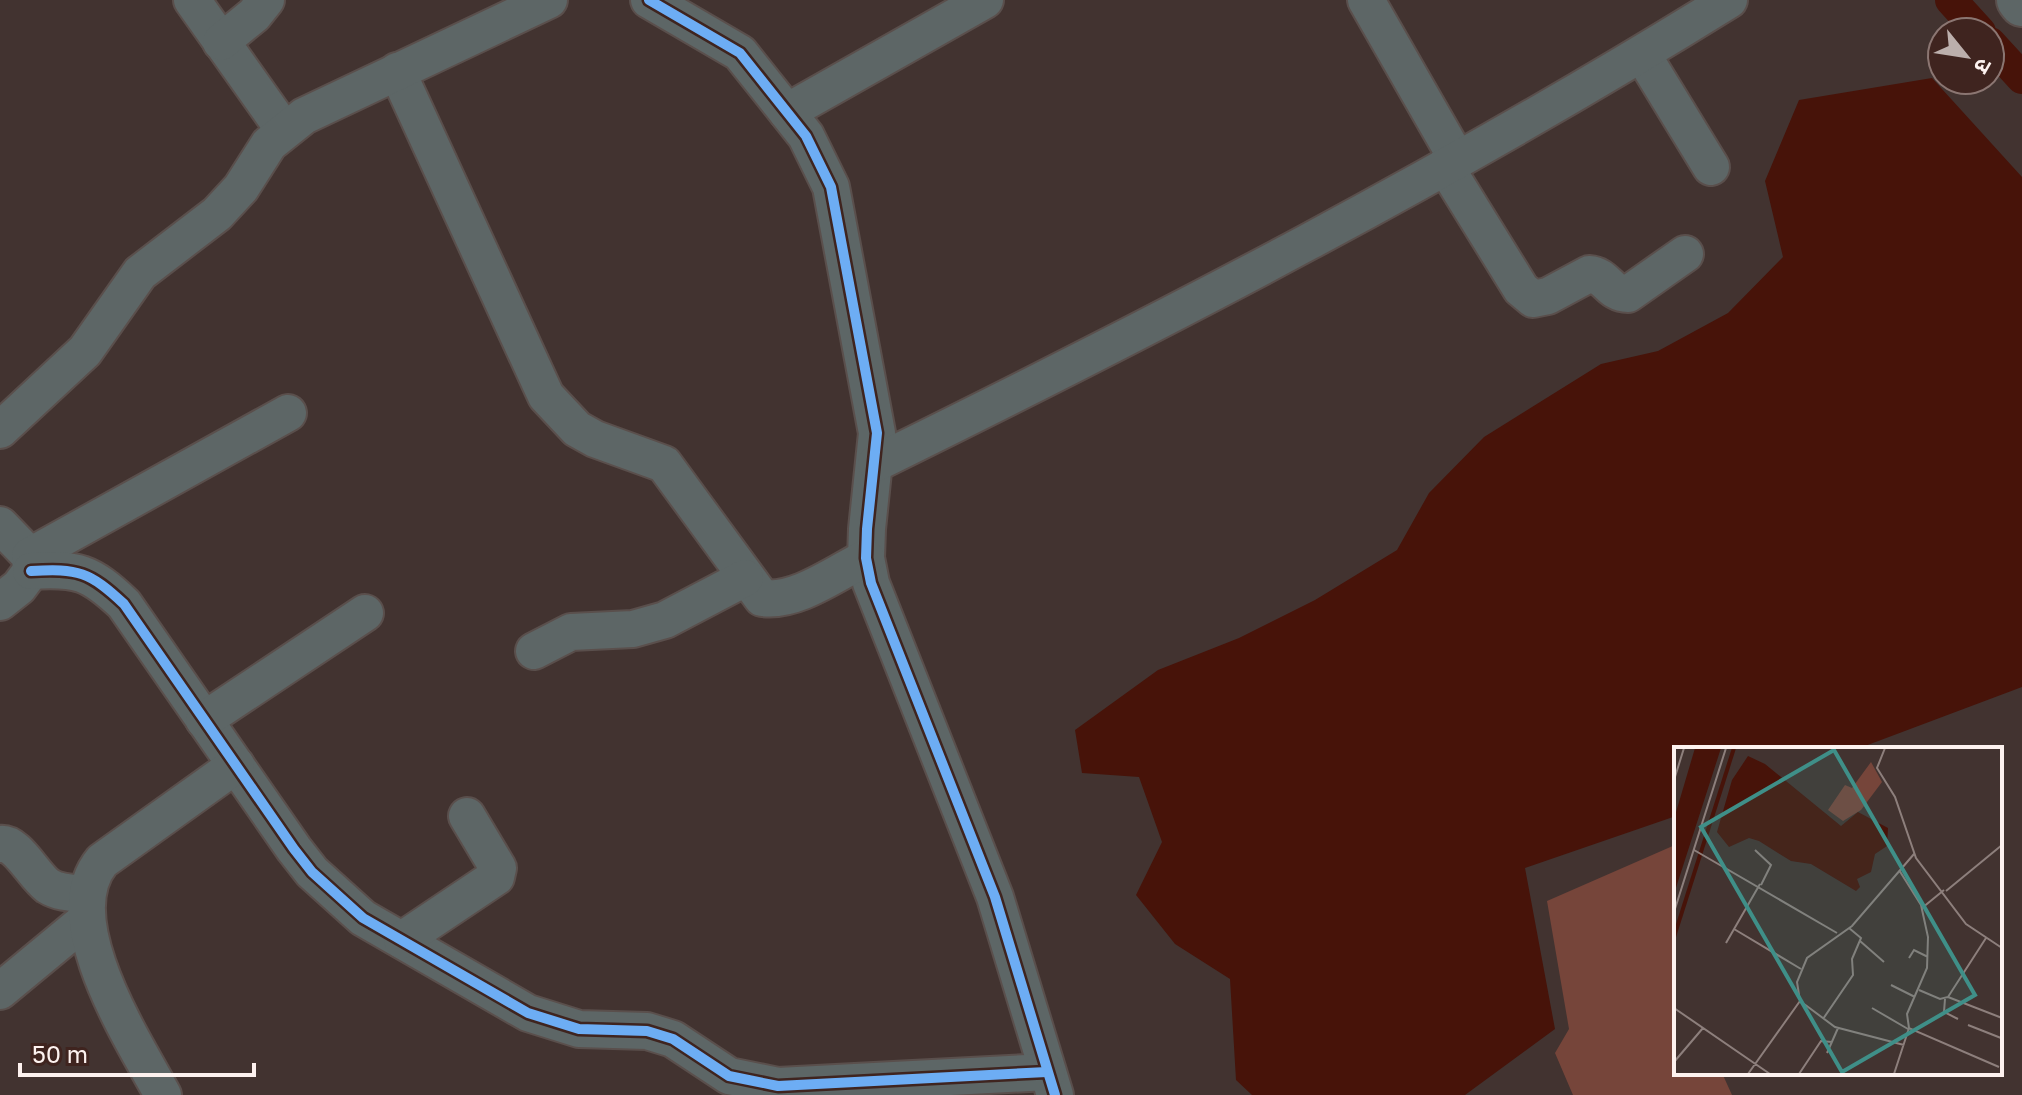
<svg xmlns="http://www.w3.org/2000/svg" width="2022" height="1095" viewBox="0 0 2022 1095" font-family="'Golos Text','Noto Sans Devanagari',sans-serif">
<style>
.green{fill:#76453a}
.water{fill:#471309}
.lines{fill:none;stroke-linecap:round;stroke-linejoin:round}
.canal{stroke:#471309;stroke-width:32}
.minor-casing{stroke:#5a4f4c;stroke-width:40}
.tertiary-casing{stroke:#5a4f4c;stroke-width:48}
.minor{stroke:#5d6666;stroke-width:36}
.tertiary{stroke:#5d6666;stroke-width:44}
.cycleway-casing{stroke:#3f241f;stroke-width:15}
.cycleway{stroke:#6dadf4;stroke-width:10}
.inset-river{fill:none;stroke:#471309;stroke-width:4}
.inset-road{fill:none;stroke:#8d7f7c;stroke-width:2}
.view{fill:#3f8f88;fill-opacity:0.15;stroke:#3f8f88;stroke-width:4}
.inset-edge{fill:none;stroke:#fdf2ef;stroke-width:4}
</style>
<rect width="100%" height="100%" fill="#423330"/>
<polygon class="green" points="1675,845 1676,1073 1722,1073 1732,1095 1573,1095 1555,1053 1569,1029 1547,901"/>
<polygon class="water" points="1932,78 2022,177 2022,687 1857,749 1676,749 1676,816 1525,868 1555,1029 1465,1095 1252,1095 1236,1080 1230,979 1175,944 1136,895 1162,842 1139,777 1082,773 1075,730 1158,670 1239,638 1315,600 1397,550 1429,493 1484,437 1601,364 1658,351 1728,313 1783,257 1765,181 1799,100"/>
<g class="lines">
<g class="canal">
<polyline points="1951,0 1980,32"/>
<polyline points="1990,43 2022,78"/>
</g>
<defs>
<g id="minor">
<polyline points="192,0 284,130"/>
<polyline points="649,0 740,53 806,136 831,187 877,433 867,529 866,558 871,583 995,897 1055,1095"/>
<polyline points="1366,0 1457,159"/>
<polyline points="221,42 254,15 266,0"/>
<polyline points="1642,54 1711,167"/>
<path d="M397 71 546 396 577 429 595 439 664 464 762 598C796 603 836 573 866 558"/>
<polyline points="787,112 985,0"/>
<path d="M1445 166 1521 289 1533 299 1548 296 1589 274C1607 275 1609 294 1628 294L1685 254"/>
<polyline points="0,430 85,351 140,273 217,214 241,188 269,144 304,116 549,0"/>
<path d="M876 463C1168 319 1452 172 1729 0"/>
<polyline points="0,525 30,556 31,571 19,587 0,602"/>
<polyline points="30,556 288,413"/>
<path d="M31 571C78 568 90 572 124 604L294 849 312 872 363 918 528 1013 579 1029 647 1031 673 1039 729 1076 778 1086 1047 1072"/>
<polyline points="534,651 571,632 633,629 665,620 745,578"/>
<polyline points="204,720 365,613"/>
<path d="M0 844C17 841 33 875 48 886 59 893 73 893 86 894"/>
<polyline points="402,940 496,877 498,868 467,816"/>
<polyline points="0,991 87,919"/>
<path d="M163 1095C133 1040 54 919 102 861L236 765"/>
</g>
<polyline id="tertiary" points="2019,0 2022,4"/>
</defs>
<use href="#minor" class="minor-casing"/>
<use href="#tertiary" class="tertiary-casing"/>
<use href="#minor" class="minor"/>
<use href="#tertiary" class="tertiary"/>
<defs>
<g id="cycleway">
<polyline points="649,0 740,53 806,136 831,187 877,433 867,529 866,558 871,583 995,897 1055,1095"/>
<path d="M31 571C78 568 90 572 124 604L294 849 312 872 363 918 528 1013 579 1029 647 1031 673 1039 729 1076 778 1086 1047 1072"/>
</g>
</defs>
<use href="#cycleway" class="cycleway-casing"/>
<use href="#cycleway" class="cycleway"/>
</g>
<g transform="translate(1674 747)">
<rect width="328" height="328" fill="#423330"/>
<path d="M197 15 208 35 187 63 169 74 154 63 171 38 178 41Z" fill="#76453a"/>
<path d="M21 1H47L0 147V72ZM74 9 91 17 167 79 184 65 214 81 213 99 201 107 197 125 183 132 186 140 182 144 137 117 117 114 85 94 75 91 55 100 43 85 58 33Z" fill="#471309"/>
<path class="inset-river" d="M0 190 60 1"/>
<path class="inset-road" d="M211 1 203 21 221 50 242 111 292 177 328 201M0 33 10 1M20 103 163 186M81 103 97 118 87 138M225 123 247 158 254 190 253 221 233 267 235 281M272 144 328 98M248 161 270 143M0 165 52 1M60 182 127 222M186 194 210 215M52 196 86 137M235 211 240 203 254 210M217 238 241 250M245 243 266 252 274 250 312 191M274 250 328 271M271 252 270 265 284 272M0 261 96 327M198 261 234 282M149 272 179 228 178 212 187 191 175 181M294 278 327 291M328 281V326M230 298 161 280 126 254 123 235 133 211 178 179 240 107M153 306 164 281M0 315 29 281M74 327 126 254M125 327 147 294 158 295M220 327 235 281 325 320"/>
<path class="view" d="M160 3 301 248 168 325 27 80Z"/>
<rect width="328" height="328" class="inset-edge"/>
</g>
<g transform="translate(1966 56) rotate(120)"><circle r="38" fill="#3f241f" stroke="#8b7672" stroke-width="2"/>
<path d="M0-6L14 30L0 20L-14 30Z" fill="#bcafac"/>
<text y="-12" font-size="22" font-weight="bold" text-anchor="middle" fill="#fdf2ef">उ</text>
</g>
<path d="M20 1063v12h234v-12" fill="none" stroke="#fdf2ef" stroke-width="4"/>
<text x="32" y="1063" font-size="24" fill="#fdf2ef" stroke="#3f241f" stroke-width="6" paint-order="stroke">50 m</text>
</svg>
